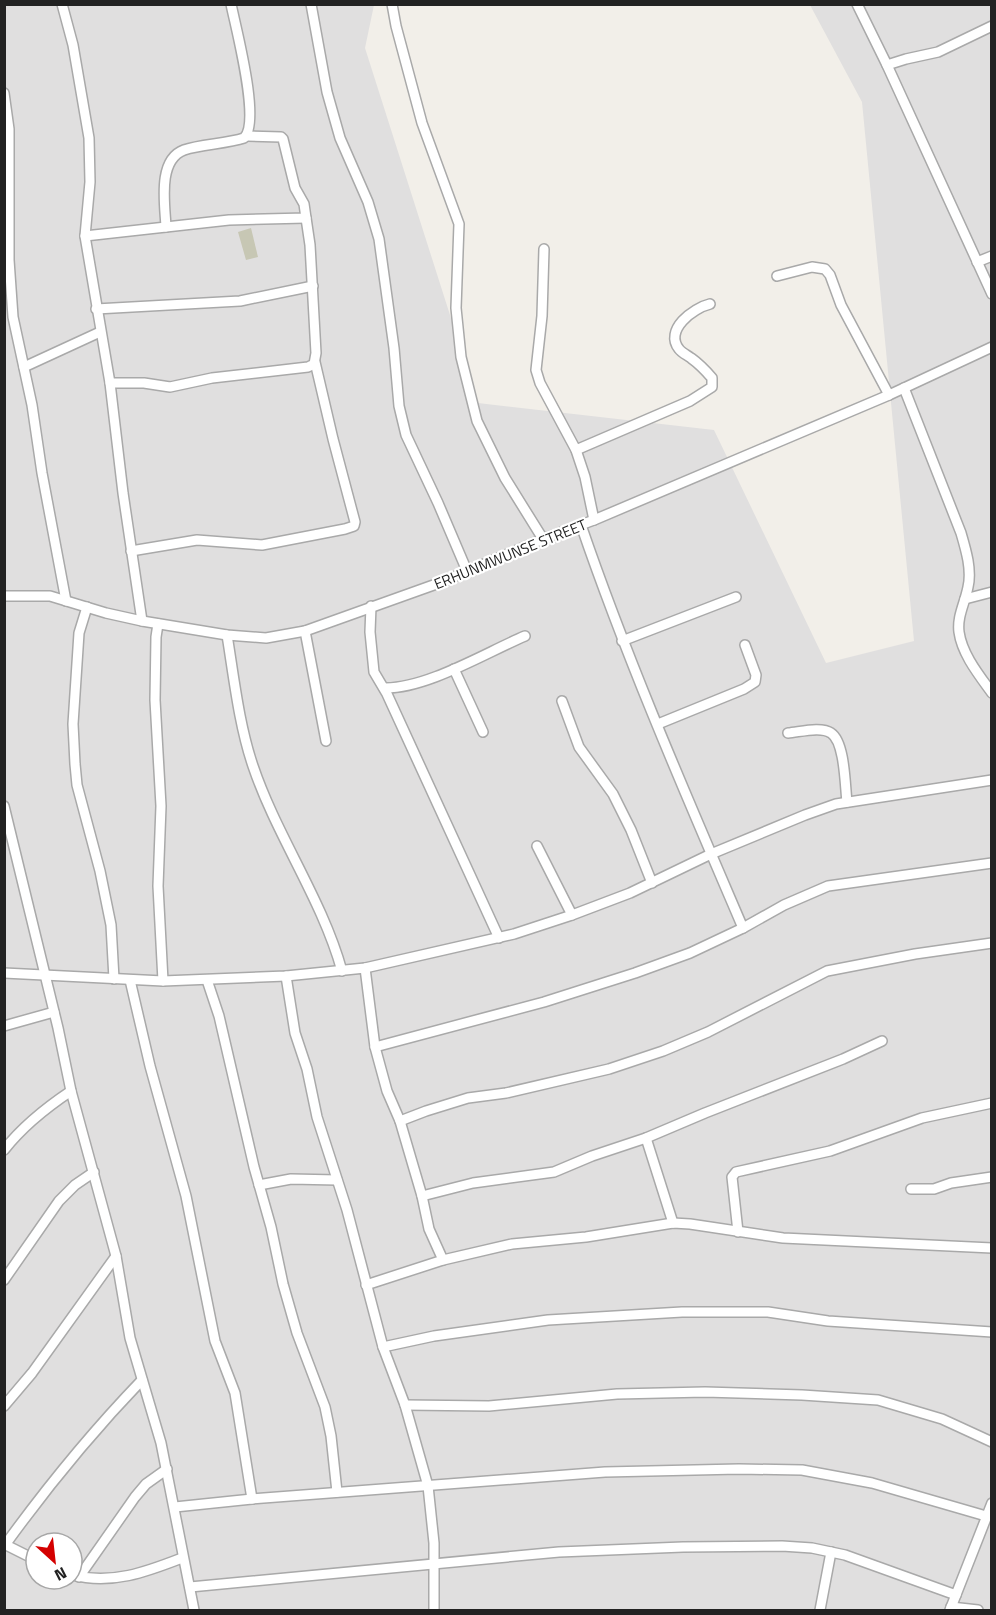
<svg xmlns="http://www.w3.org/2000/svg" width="996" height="1615" viewBox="0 0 996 1615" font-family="'Titillium Web',sans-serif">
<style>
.residential{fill:#e0dfdf;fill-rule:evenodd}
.construction{fill:#c7c7b4}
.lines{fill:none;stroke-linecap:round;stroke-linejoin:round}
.minor-casing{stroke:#a9a9a9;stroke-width:12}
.minor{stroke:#fff;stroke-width:9}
.labels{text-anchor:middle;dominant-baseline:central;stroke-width:4.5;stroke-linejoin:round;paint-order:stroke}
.street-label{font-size:15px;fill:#222;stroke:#fff}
</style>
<rect width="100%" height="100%" fill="#f2efe9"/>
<path class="residential" d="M5 5H374L365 48 478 403 714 430 826 663 914 641 862 102 810 5H991V1610H5ZM36 1543H72V1579H36Z"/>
<polygon class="construction" points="251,228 258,257 246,260 238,232"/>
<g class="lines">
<defs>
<g id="minor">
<polyline points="62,4 73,45 89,138 90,182 85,236 110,383 123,493 142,621"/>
<polyline points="311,4 327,92 340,138 368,202 379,239 394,348 399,406 406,435 438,503 467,571"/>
<polyline points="392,4 396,26 422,123 459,224 456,308 461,357 477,421 505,478 543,539"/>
<polyline points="857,4 887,65 992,294"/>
<polyline points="887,65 906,59 938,52 992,26"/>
<polyline points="4,93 9,129 9,260 13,317 32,405 42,473 66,601"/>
<path d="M166 227C165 205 157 160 184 150 201 144 226 144 244 138 261 122 236 29 231 4"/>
<polyline points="85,236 229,220 306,218 304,204 295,188 283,139 281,137 247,136"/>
<polyline points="544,249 542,316 536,370 540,383 576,450 585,477 594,520"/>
<polyline points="977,262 992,256"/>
<polyline points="777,276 812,267 825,269 830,275 841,305 889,395"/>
<polyline points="96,309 240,301 313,286"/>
<polyline points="24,367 100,332"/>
<polyline points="110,383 144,383 170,387 212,378 308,367 314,364 316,353 310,245 306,218"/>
<path d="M904 388 961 533C966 550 972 570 968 587 965 603 957 616 959 632 962 654 979 675 992 693"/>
<path d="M576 450 690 401 712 387V378C706 371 698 363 691 358 687 355 682 353 679 349 664 330 693 308 710 304"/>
<path d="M581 525C628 662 686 795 743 928"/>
<polyline points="131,551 197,540 262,545 345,529 354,526 355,522 333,439 315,362"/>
<polyline points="4,596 50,596 106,613 142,621 227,635 266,638 305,631 442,582 543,539 594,520 889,395 992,347"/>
<polyline points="965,599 992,592"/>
<polyline points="371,606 370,632 374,672 387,694 499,938"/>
<polyline points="87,607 79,633 73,724 75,764 77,785 100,871 111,925 114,979"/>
<polyline points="158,624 156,637 155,700 161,806 158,886 163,981"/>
<polyline points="305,631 326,741"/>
<path d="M227 635C234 678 239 725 253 766 277 837 322 899 342 971"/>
<polyline points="622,641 736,597"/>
<polyline points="454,669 483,732"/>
<path d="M384 688C426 689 485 653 525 636"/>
<polyline points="562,701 579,747 613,794 631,830 652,883"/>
<polyline points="658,724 744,689 755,682 756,675 745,645"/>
<path d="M788 733C800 732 821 726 831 733 845 742 845 786 847 802"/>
<polyline points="4,806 58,1028 71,1091 116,1256 130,1338 161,1443 194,1610"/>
<polyline points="537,846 572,915"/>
<polyline points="365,968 375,1047 387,1091 400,1121 422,1196 429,1229 443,1260"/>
<polyline points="4,973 163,981 286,976 365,968 514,934 572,915 630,893 711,854 805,815 836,804 992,780"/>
<polyline points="286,976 295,1033 307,1069 317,1117 347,1210 383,1347 405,1405 428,1486 434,1543 434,1610"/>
<polyline points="130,980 150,1066 186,1196 215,1341 235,1393 252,1499"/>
<polyline points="207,980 219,1016 254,1167 271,1227 283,1284 297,1333 325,1407 331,1436 337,1492"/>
<polyline points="4,1026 54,1012"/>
<polyline points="375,1047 544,1002 635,973 690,953 743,928 784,905 828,886 992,863"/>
<polyline points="400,1121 426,1111 468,1098 506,1093 609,1069 663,1051 708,1032 827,971 915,954 992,943"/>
<polyline points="646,1138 673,1223"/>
<path d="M4 1150C22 1127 47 1107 71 1091"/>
<polyline points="259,1185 291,1179 337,1180"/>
<polyline points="911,1189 934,1189 951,1183 992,1177"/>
<polyline points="422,1196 473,1183 554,1172 592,1156 646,1138 705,1113 843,1059 882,1041"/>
<polyline points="738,1232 732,1177 736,1172 830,1151 922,1118 992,1103"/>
<polyline points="4,1280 59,1201 75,1185 94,1172"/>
<polyline points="366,1285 443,1260 512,1244 586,1237 673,1223 690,1224 783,1238 992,1248"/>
<polyline points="383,1347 434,1336 548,1320 682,1312 768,1312 828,1321 992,1332"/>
<polyline points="405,1405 489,1406 617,1394 705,1392 802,1395 878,1400 942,1419 992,1442"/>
<polyline points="4,1406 32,1373 116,1256"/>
<polyline points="175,1507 252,1499 605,1472 739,1469 802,1470 872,1483 986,1516"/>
<polyline points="4,1544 36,1560"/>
<path d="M5 1545C47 1487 92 1432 142 1380"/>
<path d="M72 1575C112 1585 146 1572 182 1558"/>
<polyline points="79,1577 135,1497 146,1484 167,1469"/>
<polyline points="190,1587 559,1552 683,1547 782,1546 812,1548 845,1555 956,1595"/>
<polyline points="951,1607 978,1610"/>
<polyline points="820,1610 831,1552"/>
<polyline points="950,1610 992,1503"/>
</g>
</defs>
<use href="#minor" class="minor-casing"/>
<use href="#minor" class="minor"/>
</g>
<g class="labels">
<g class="street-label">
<text transform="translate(510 554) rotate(-22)">ERHUNMWUNSE STREET</text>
</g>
</g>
<rect width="996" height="1615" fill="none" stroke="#222222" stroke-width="12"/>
<g transform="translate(54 1561) rotate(153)"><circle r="28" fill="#ffffff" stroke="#a7a7a7" stroke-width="1.5"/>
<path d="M0-4.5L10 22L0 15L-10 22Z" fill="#d40000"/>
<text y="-9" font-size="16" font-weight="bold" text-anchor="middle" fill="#222222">N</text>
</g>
</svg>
